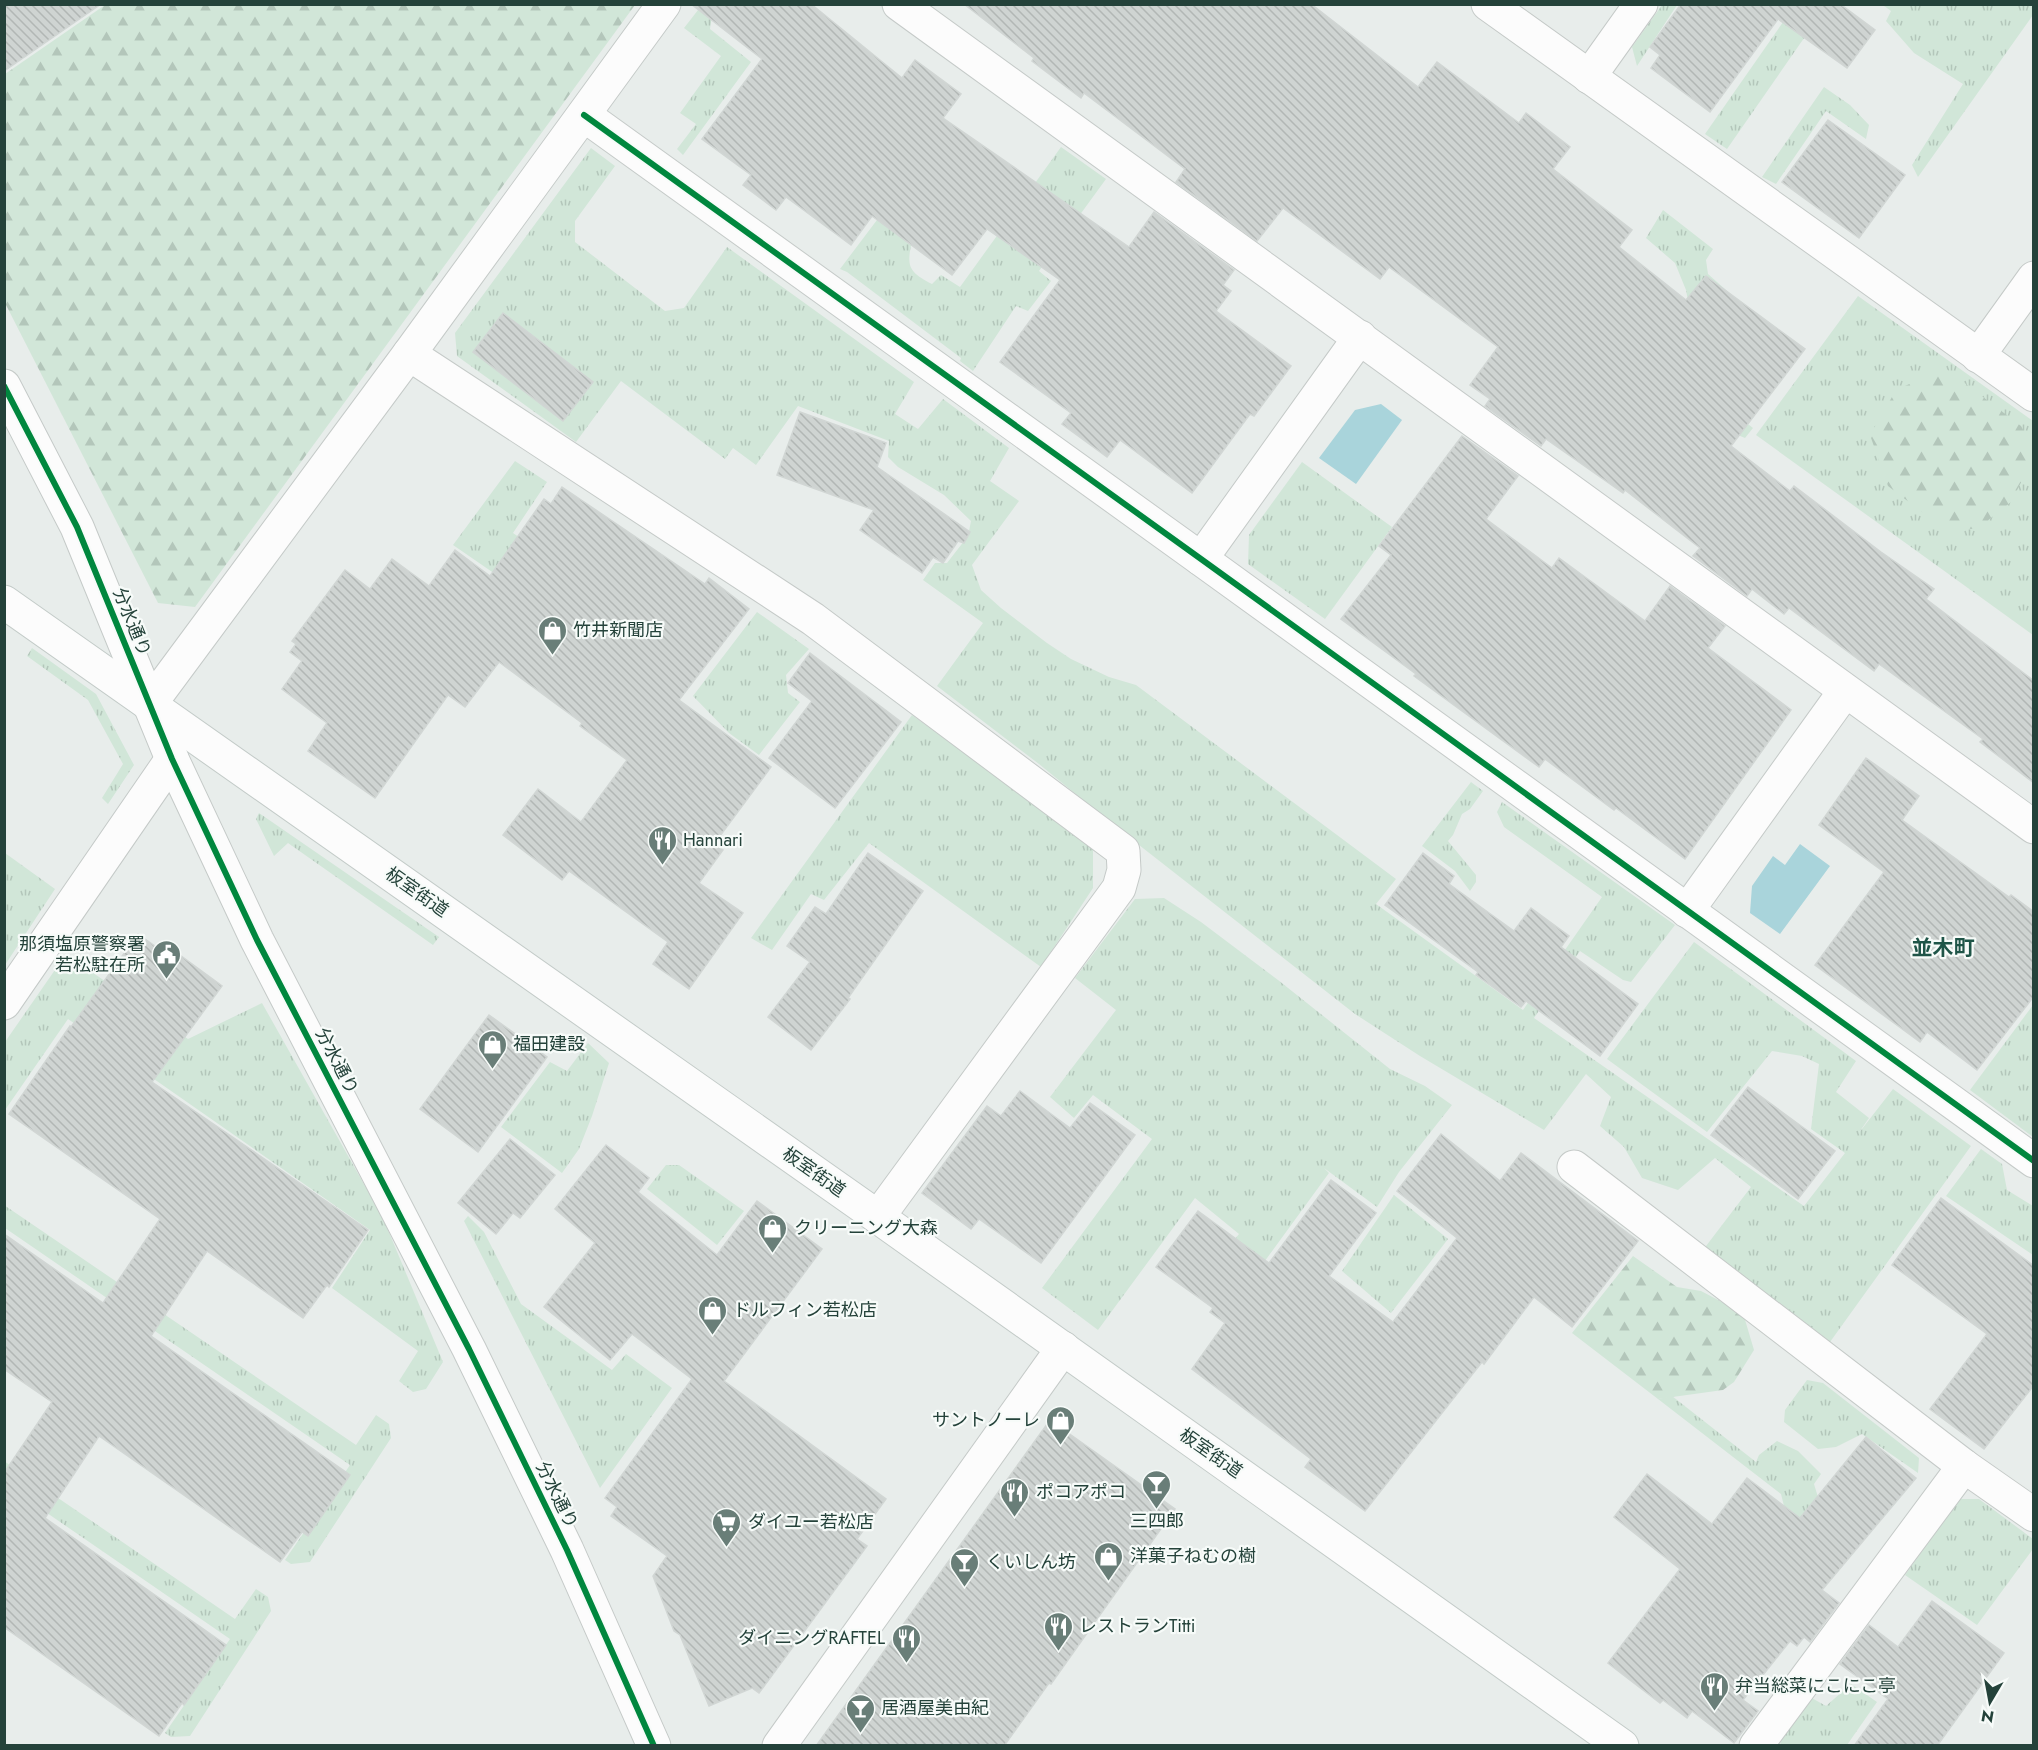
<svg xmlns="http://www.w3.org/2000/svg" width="2038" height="1750" viewBox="0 0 2038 1750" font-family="Jost,'Noto Sans JP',sans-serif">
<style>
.grass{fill:url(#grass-tufts)}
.forest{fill:url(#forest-firs)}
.water{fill:#a9d4db}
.building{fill:url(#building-back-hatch);stroke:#d1d6d4;stroke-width:1.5}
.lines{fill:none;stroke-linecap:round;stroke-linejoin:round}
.minor-casing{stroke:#c5cac8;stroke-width:35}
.tertiary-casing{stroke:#c5cac8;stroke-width:35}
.secondary-casing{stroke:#c3cbc8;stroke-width:35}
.minor{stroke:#fcfcfc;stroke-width:33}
.tertiary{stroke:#fcfcfc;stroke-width:33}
.secondary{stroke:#fcfcfc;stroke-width:33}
.cycleway-casing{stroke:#f7fbf9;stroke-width:10}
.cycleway{stroke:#00873e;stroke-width:6}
.labels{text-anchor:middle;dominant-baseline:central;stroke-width:4.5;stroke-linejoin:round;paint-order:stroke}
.street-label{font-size:18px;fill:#24423a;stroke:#f7fbf9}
.poi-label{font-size:18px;fill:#24423a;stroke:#f7fbf9;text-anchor:start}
.quarter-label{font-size:21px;font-weight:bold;fill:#1f5548;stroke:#f7fbf9}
</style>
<defs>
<pattern id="grass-tufts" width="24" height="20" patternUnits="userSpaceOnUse" patternTransform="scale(1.5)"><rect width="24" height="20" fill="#d1e6d8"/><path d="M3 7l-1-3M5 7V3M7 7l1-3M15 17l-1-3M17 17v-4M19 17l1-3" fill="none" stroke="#b3c6ba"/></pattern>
<pattern id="forest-firs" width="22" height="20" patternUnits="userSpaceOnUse" patternTransform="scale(1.5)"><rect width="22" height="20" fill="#d1e6d8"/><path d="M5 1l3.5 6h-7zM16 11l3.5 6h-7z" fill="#b3c6ba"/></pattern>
<pattern id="building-back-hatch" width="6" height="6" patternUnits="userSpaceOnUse" patternTransform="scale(1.5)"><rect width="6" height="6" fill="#cfd4d2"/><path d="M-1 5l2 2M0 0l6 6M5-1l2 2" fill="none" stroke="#b2b7b5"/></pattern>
</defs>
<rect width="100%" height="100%" fill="#e8edeb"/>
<g class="grass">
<polygon points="702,5 712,16 710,29 751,62 683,155 677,149 696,124 680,113 721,56 684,28"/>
<polygon points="1662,5 1686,5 1677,5 1637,66 1632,47"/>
<polygon points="1795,5 1827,5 1727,149 1705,134"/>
<polygon points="1883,5 2033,5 2033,15 1918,177 1912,165 1963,84 1914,53 1886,21 1891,11"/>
<polygon points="1824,87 1850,105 1869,125 1866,139 1826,111 1776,184 1762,177"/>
<path d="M1061 147 1106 179 1039 271 1051 281 1028 311 1016 306 973 371 960 361 961 358 847 272 840 269 880 216 912 241C906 267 909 272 932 284L941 275 960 287Z"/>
<polygon points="591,148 615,166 575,221 575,242 665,311 684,308 727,247 914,382 895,414 918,429 943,399 1009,448 990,481 1019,501 972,565 981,590 1001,608 1047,643 1071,659 1109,677 1136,685 1396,879 1376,904 1523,1010 1602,897 1504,827 1497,812 1502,802 1675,925 1631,982 1623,980 1580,951 1534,1018 1804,1206 1845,1153 1811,1129 1819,1064 1802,1056 1772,1051 1707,1132 1607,1059 1694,942 1856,1061 1836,1092 1869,1118 1858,1134 1893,1089 1971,1146 1830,1342 1703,1250 1751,1187 1715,1158 1678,1190 1642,1178 1624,1147 1600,1126 1611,1097 1586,1074 1544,1130 1420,1056 1355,1014 1116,827 1039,764 937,686 983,623 923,580 935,563 947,563 968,536 971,521 944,495 898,467 888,457 889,441 798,406 756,465 733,448 725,459 621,381 576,442 457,356 455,333"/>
<polygon points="1663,210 1713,249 1706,260 1708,274 1735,298 1716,329 1692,342 1674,366 1753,428 1745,438 1711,424 1688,451 1670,440 1686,415 1686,403 1640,367 1689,306 1686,290 1675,263 1646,238"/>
<polygon points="1858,296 2033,421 2033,635 1756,435"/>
<polygon points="515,461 547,482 513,533 627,611 603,648 453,545"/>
<polygon points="1302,462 1392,527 1325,619 1248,564 1249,535"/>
<polygon points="757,612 809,649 786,675 788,693 800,702 759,755 729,733 693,696"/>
<polygon points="32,648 96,694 134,765 108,804 102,798 123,764 88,700 27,656"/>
<polygon points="912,715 1093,847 1093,888 1041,967 869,843 824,900 811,894 772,950 751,938"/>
<polygon points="1471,782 1483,791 1470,809 1462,814 1453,835 1448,841 1476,875 1476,882 1470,891 1455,871 1422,846"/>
<polygon points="259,813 439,937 433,945 288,843 274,856 256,819"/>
<polygon points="5,853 55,889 5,965"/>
<polygon points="1164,898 1201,922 1278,980 1390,1069 1425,1086 1452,1105 1399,1172 1377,1207 1324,1168 1329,1173 1259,1269 1226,1250 1239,1234 1195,1198 1098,1330 1042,1288 1152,1139 1093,1095 1074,1118 1050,1097 1116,1010 1075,978 1135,899"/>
<polygon points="66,954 188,1039 262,1003 383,1218 443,1362 426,1389 413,1392 399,1381 418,1351 332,1288 370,1230 68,1019 5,1110 5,1042"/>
<polygon points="2033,1005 2033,1137 1970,1090"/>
<polygon points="588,1043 609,1063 592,1116 579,1149 562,1173 501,1127 550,1062 567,1071"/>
<polygon points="1981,1149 2002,1164 2007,1190 2033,1206 2033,1255 1946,1196"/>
<polygon points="666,1165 679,1165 744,1211 717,1245 647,1189"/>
<polygon points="1394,1195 1448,1239 1391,1313 1342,1271"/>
<polygon points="4,1205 356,1445 376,1415 389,1424 391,1438 310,1562 291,1564 285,1560 350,1465 5,1228"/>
<polygon points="468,1216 484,1232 521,1304 612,1370 626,1354 672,1388 600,1488 464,1221"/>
<polygon points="1807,1380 1823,1383 1919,1458 1918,1473 1862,1434 1836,1447 1818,1449 1784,1422 1785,1410"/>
<polygon points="1672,1396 1756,1462 1759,1455 1777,1441 1798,1451 1821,1474 1814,1484 1821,1507 1790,1550 1786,1514 1781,1494 1658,1399"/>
<polygon points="4,1461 235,1619 256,1589 268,1597 271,1611 190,1736 171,1737 165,1733 230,1639 5,1484"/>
<polygon points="1959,1499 1979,1499 2033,1539 2033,1549 1977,1625 1905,1575"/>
<polygon points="1851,1684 1877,1702 1847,1745 1781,1745 1780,1742 1810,1697 1826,1706"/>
</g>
<g class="forest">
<polygon points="105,5 635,5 195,607 158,603 5,303 5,74"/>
<polygon points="1945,368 2021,426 2033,448 2033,459 2011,502 1977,529 1943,528 1888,486 1870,435 1896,390"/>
<polygon points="1633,1256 1677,1287 1701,1291 1743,1313 1754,1350 1734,1382 1723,1390 1658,1399 1572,1333"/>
</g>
<g class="water">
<polygon points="1381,404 1402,420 1356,484 1319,458 1355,410"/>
<polygon points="1800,844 1830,866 1780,934 1750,913 1752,886 1773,856 1785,865"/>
</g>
<g class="building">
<polygon points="4,4 101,4 4,71"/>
<polygon points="691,4 811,4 902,78 915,60 961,94 943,118 1129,247 1154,212 1234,270 1223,285 1231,291 1216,311 1291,366 1254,416 1250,414 1192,493 1120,440 1107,457 1062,424 1071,413 1000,362 1060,280 987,229 952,275 872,216 851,245 786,197 776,210 743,185 751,175 702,139 762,59"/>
<polygon points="964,4 1311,4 1418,87 1437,62 1519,123 1526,113 1570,147 1553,169 1632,230 1619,247 1686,300 1706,276 1805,349 1731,446 1790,491 1794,486 1881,552 1934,589 1926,599 2034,681 2034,783 1980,742 1983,739 1879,664 1874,671 1789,608 1784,614 1752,589 1747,596 1693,556 1700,548 1625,490 1623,493 1546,439 1541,446 1485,406 1490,399 1470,385 1498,347 1389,267 1380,279 1283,208 1257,241 1176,182 1185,169 1084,93 1081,98 1032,61 1034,58"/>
<polygon points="1681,4 1840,4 1875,30 1847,68 1778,19 1710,112 1651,68 1660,55 1650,47"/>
<polygon points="1828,120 1905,175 1859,238 1782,182"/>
<polygon points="503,313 593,382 563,421 473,352"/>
<polygon points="800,412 886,443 877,467 970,532 964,543 958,541 943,563 933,557 922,573 860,530 874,510 777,475"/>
<polygon points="1462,436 1518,476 1486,519 1552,568 1559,558 1645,621 1670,586 1725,626 1708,648 1791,710 1685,859 1616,808 1614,810 1545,759 1539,767 1414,676 1416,674 1341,619 1391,555 1379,546"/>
<polygon points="562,487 705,584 709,578 749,609 679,700 771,767 714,844 723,850 699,883 743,913 689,989 653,964 668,942 569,871 562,880 503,835 538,789 581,822 627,760 580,726 582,723 499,662 465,707 448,695 375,798 308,751 327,723 282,689 302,661 290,652 296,644 292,641 345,570 370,589 392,559 429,586 455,550 490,576 544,499 551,504"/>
<polygon points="810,653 901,722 835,808 769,758 812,701 788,683"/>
<polygon points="1866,758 1919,796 1902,820 2009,897 2011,895 2034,912 2034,996 1977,1070 1927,1032 1920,1042 1815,965 1884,872 1819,825"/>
<polygon points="868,853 923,891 848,998 850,999 811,1050 768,1017 810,962 787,946 815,907 826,914"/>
<polygon points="1423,853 1454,876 1449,884 1514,931 1531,908 1569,936 1561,947 1638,1004 1600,1056 1526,1001 1521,1007 1476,975 1478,972 1385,905"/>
<polygon points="138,934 169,956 173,950 222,986 152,1082 368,1230 329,1287 327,1285 303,1318 207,1251 151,1336 350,1475 308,1536 302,1532 280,1562 99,1436 45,1518 226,1645 184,1705 182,1703 159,1736 4,1627 4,1473 52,1402 4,1369 4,1234 103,1303 160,1219 9,1114 70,1026 71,1027"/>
<polygon points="489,1015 547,1057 478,1152 420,1109"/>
<polygon points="1748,1087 1835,1151 1798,1199 1711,1135"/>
<polygon points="1020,1091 1070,1128 1090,1103 1135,1135 1041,1263 979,1219 971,1229 922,1193 987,1106 1001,1116"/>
<polygon points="1441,1134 1500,1181 1521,1153 1638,1241 1572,1327 1534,1297 1484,1364 1482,1362 1365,1511 1305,1467 1311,1459 1192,1369 1225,1323 1210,1312 1213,1308 1156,1267 1198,1211 1269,1263 1331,1180 1376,1213 1329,1276 1393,1322 1457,1238 1397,1191"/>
<polygon points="510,1139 555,1175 520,1218 513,1213 496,1234 458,1203"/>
<polygon points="606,1145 649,1178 638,1192 717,1255 757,1201 822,1249 724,1381 886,1499 857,1539 867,1546 759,1693 752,1688 709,1706 680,1635 674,1631 653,1576 667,1556 611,1516 617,1507 605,1498 692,1379 632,1334 610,1360 544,1307 595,1243 555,1209"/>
<polygon points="1941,1198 2034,1266 2034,1385 1984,1449 1930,1409 1987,1334 1892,1265"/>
<polygon points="1050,1420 1175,1509 1051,1684 1049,1683 1004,1746 816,1746"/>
<polygon points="1866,1437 1916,1478 1822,1590 1839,1603 1810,1642 1804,1637 1797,1646 1790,1641 1743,1700 1758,1711 1734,1743 1692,1711 1687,1718 1663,1700 1660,1703 1608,1663 1680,1569 1614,1517 1647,1474 1712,1524 1747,1478 1800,1518"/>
<polygon points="1932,1601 2004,1653 1937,1746 1854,1746 1888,1699 1840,1664 1869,1625 1898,1647"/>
</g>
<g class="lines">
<defs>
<g id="minor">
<polyline points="899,4 2034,827"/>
<polyline points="1488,4 2034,395"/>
<polyline points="1589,77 1641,4"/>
<polyline points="584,115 1201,559 2034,1161"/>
<polyline points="409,354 813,619 1123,851 1124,870 1119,888 878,1217"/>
<polyline points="1978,356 2034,278"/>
<polyline points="1201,559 1360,337"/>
<polyline points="150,704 409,354 664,4"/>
<polyline points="1687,911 1845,691"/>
<polyline points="4,1003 172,759"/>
<polyline points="1574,1167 1964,1466 2034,1515"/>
<polyline points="1756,1746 1964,1466"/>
</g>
<g id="tertiary">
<polyline points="4,386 77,527 172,759 257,940 469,1349 567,1550 654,1746"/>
<polyline points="779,1746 1063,1348"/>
</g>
<polyline id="secondary" points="4,602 878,1217 1622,1746"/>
</defs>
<use href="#minor" class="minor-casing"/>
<use href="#tertiary" class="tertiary-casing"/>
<use href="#secondary" class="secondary-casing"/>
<use href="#minor" class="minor"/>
<use href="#tertiary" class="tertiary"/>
<use href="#secondary" class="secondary"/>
<defs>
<g id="cycleway">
<polyline points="584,115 1201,559 2034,1161"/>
<polyline points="4,386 77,527 172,759 257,940 469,1349 567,1550 654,1746"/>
</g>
</defs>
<use href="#cycleway" class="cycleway-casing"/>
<use href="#cycleway" class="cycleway"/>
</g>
<defs>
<symbol id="shop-pin" viewBox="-11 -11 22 30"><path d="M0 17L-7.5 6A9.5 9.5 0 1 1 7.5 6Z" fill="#697e78" stroke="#f7fbf9"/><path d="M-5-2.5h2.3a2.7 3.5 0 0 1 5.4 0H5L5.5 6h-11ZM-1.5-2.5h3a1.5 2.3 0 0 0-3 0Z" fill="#fff"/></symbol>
<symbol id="restaurant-pin" viewBox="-11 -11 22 30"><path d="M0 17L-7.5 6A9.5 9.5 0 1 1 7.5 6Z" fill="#697e78" stroke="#f7fbf9"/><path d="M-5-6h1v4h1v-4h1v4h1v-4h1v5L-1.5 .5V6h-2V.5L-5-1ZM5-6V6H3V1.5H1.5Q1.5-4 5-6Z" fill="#fff"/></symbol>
<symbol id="civic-pin" viewBox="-11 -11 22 30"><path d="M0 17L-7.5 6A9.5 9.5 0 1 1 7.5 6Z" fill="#697e78" stroke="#f7fbf9"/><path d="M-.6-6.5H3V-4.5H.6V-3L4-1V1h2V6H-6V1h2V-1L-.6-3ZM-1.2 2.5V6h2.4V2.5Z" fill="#fff"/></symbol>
<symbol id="bar-pin" viewBox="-11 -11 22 30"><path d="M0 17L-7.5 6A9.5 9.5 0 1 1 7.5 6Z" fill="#697e78" stroke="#f7fbf9"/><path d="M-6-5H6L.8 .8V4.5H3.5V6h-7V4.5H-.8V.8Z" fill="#fff"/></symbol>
<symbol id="supermarket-pin" viewBox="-11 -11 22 30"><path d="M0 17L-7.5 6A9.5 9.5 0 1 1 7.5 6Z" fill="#697e78" stroke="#f7fbf9"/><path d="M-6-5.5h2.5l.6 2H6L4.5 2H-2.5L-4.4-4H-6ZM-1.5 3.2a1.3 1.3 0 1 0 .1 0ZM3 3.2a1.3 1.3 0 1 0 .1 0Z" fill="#fff"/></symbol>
</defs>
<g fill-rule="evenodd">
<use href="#shop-pin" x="536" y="614" width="33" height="45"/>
<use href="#restaurant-pin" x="646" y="824" width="33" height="45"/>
<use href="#civic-pin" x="150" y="938" width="33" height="45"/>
<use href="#shop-pin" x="476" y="1028" width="33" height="45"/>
<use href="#shop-pin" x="756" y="1212" width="33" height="45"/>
<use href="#shop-pin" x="696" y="1294" width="33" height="45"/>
<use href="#shop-pin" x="1044" y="1404" width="33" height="45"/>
<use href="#bar-pin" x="1140" y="1468" width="33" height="45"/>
<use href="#restaurant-pin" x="998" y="1476" width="33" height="45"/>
<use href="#supermarket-pin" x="710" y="1506" width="33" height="45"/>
<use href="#shop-pin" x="1092" y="1540" width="33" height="45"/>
<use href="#bar-pin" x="948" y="1546" width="33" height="45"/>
<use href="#restaurant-pin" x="1042" y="1610" width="33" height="45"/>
<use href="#restaurant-pin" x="890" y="1622" width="33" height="45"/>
<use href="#restaurant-pin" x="1698" y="1670" width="33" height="45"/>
<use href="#bar-pin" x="844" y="1692" width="33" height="45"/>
</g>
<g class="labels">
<g class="street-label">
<text transform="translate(132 622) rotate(68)">分水通り</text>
<text transform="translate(417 892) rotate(35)">板室街道</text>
<text transform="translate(337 1061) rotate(63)">分水通り</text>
<text transform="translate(814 1172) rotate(35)">板室街道</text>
<text transform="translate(1211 1453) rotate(35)">板室街道</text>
<text transform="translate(557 1495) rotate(64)">分水通り</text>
</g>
<g class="poi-label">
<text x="573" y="630">竹井新聞店</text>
<text x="683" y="840">Hannari</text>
<text x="145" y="944" text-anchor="end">那須塩原警察署<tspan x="145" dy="21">若松駐在所</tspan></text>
<text x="513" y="1044">福田建設</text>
<text x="794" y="1228">クリーニング大森</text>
<text x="733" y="1310">ドルフィン若松店</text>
<text x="1040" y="1420" text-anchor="end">サントノーレ</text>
<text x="1036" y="1492">ポコアポコ</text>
<text x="1157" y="1521" text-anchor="middle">三四郎</text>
<text x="748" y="1522">ダイユー若松店</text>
<text x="1130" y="1556">洋菓子ねむの樹</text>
<text x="986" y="1562">くいしん坊</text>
<text x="1079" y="1626">レストランTitti</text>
<text x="885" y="1638" text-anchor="end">ダイニングRAFTEL</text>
<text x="1735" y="1686">弁当総菜にこにこ亭</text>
<text x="881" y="1708">居酒屋美由紀</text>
</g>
<g class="quarter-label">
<text x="1943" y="948">並木町</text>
</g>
</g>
<rect width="2038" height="1750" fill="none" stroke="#24423a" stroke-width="12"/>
<g transform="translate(1990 1702) rotate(190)" stroke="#f7fbf9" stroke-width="4.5" paint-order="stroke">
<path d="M0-4.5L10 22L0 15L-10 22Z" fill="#24423a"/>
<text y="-9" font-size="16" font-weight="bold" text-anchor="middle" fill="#24423a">N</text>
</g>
</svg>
